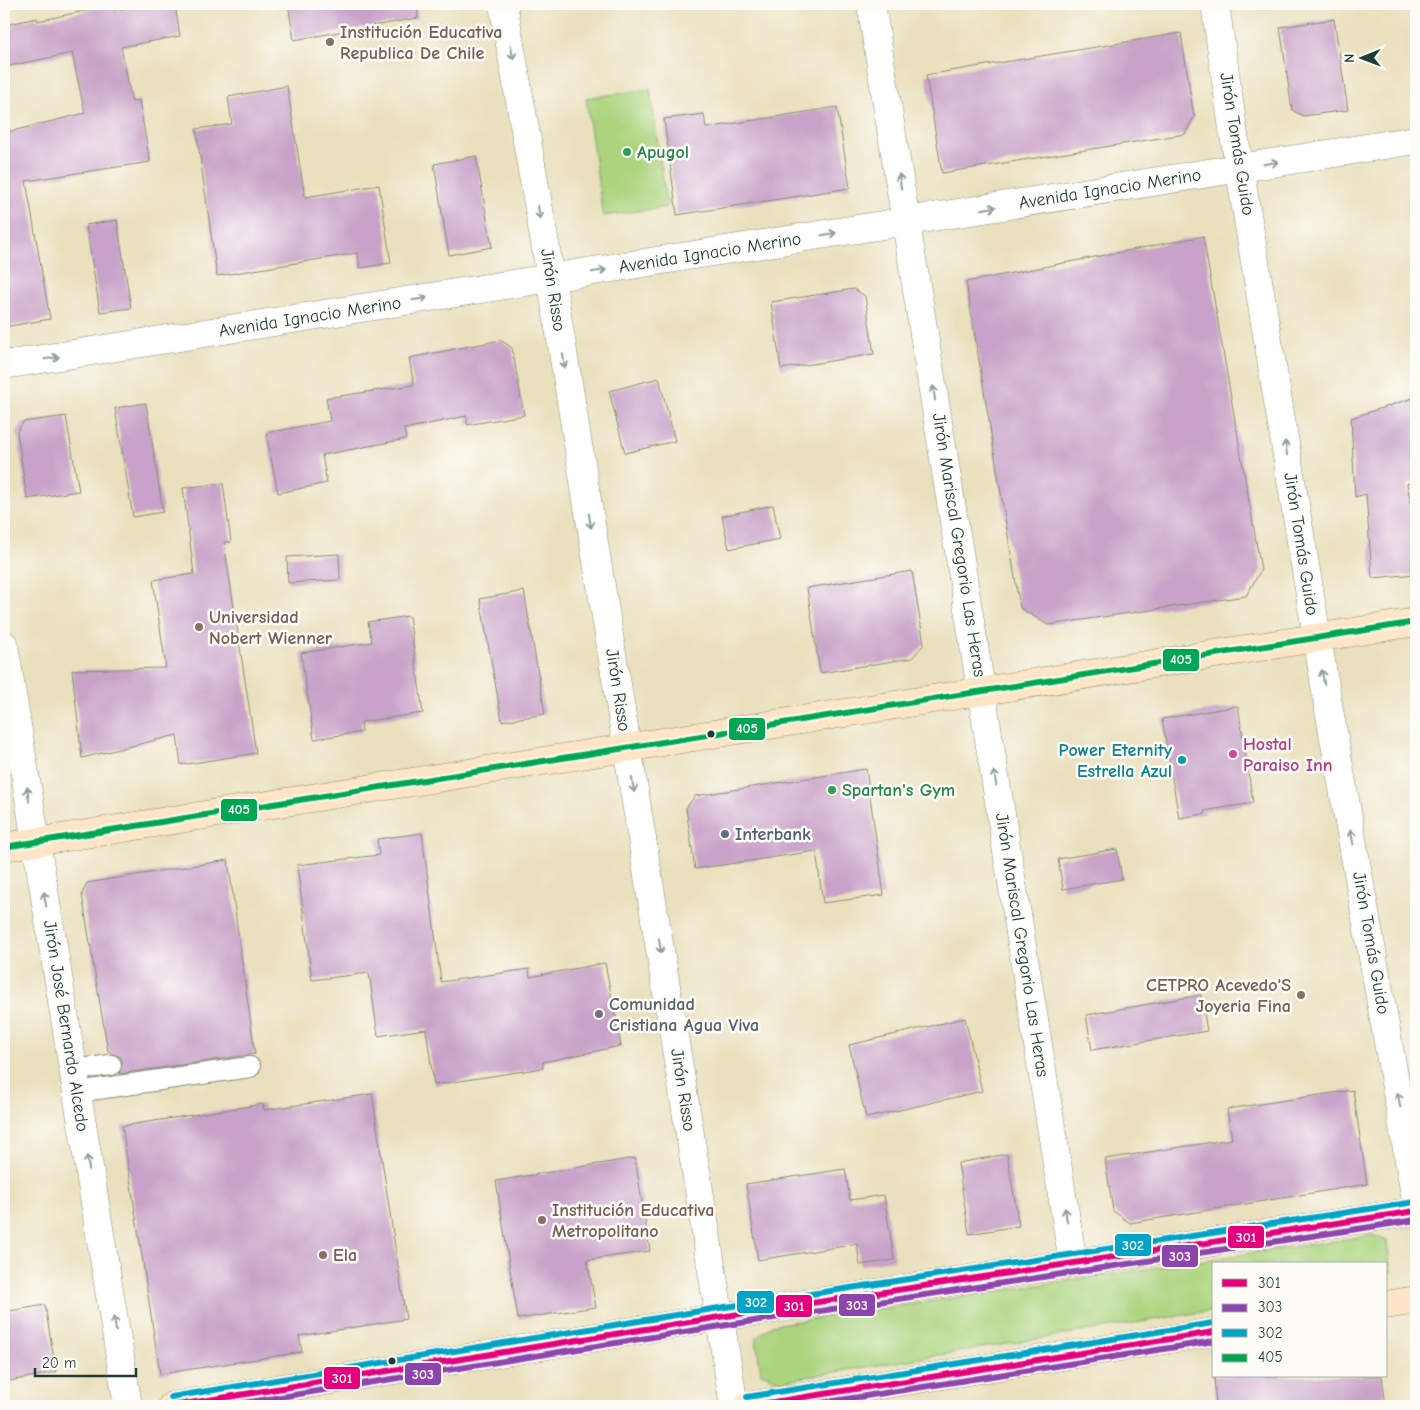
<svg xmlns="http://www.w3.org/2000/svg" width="1420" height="1410" viewBox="0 0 1420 1410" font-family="'Comic Neue',sans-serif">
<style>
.green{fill:#acd47f;stroke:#66885a}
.building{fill:#c8a2c8}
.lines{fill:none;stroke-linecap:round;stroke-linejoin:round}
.service-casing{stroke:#848e78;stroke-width:22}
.minor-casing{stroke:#848e78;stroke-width:29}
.secondary-casing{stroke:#848e78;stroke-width:29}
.service{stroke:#fff;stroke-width:20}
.minor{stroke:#fff;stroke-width:28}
.secondary{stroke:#fde5c5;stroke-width:28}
.bus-1-casing{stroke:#fdfcf7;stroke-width:10}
.bus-2-casing{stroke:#fdfcf7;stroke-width:10}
.bus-3-casing{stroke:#fdfcf7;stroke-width:10}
.bus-4-casing{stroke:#fdfcf7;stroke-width:10}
.bus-1{stroke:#e5007d;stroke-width:6}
.bus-2{stroke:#8e44ad;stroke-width:6}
.bus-3{stroke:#02a4c6;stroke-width:6}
.bus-4{stroke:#00a651;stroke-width:6}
.oneway{stroke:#8f9e9a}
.education-dot{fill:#8d6e63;stroke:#fdfcf7;stroke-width:2}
.leisure-dot{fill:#2e9e5b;stroke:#fdfcf7;stroke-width:2}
.bus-dot{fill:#1f3d34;stroke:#fdfcf7;stroke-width:2}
.hotel-dot{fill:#d1479c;stroke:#fdfcf7;stroke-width:2}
.culture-dot{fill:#0f9aa8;stroke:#fdfcf7;stroke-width:2}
.service-dot{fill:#5c6f8a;stroke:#fdfcf7;stroke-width:2}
.worship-dot{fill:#6b7280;stroke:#fdfcf7;stroke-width:2}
.labels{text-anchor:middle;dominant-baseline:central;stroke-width:5;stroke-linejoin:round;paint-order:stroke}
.education-label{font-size:18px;font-weight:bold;fill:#785e54;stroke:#fdfcf7;text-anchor:start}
.street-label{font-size:18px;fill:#1f3d34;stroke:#fdfcf7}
.leisure-label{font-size:18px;font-weight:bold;fill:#27864d;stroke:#fdfcf7;text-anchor:start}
.hotel-label{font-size:18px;font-weight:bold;fill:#b23c85;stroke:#fdfcf7;text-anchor:start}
.culture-label{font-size:18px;font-weight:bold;fill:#0d838f;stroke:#fdfcf7;text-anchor:end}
.service-label{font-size:18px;font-weight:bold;fill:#4e5e75;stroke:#fdfcf7;text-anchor:start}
.worship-label{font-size:18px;font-weight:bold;fill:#5b616d;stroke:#fdfcf7;text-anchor:start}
.line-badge{stroke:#fdfcf7;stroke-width:2}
.badge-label{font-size:14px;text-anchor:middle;font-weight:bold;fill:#fff}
</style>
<rect width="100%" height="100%" fill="#fdfcf7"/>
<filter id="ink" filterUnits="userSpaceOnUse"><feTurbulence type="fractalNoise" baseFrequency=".02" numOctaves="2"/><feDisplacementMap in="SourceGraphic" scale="10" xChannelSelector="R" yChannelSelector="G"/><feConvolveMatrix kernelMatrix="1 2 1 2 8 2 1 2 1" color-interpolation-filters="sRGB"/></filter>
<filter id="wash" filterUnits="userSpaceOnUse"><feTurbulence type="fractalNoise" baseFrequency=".0096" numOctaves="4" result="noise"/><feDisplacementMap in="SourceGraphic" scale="20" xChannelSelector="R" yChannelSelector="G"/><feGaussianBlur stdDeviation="1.12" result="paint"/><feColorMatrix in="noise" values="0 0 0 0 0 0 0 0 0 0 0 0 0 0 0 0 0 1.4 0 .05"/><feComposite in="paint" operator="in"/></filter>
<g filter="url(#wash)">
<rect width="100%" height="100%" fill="#eae0bd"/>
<g class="green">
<polygon points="650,89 667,207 603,216 586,98"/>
<polygon points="1373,1235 1387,1241 1391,1272 1386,1277 1386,1264 1214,1264 1214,1310 781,1381 761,1373 756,1338 772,1325"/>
</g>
<g id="blocks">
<g class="building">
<polygon points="150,4 175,4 180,36 121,47 132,102 139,100 150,162 26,181 50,319 4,327 4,133 85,113 72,53 4,67 4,25 37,18 38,21 112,5 114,10"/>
<polygon points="288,4 417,4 418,18 294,40"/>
<polygon points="1334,19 1348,110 1303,116 1292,110 1280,27"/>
<polygon points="1181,33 1194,117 1185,134 942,173 926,75"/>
<polygon points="287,86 305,197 379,185 391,263 360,268 358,253 217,276 196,129 232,124 228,97"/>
<polygon points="837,107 850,188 677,215 664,119 704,114 706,128"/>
<polygon points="476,156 492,247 449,255 434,164"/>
<polygon points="117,220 131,308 100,312 86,225"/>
<polygon points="1203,236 1261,570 1246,596 1048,625 1020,608 966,282"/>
<polygon points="854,289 865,296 874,354 781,369 771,302"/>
<polygon points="501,340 512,348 524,415 467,425 467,416 404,429 406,439 322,455 327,483 278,493 266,433 330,421 326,398 414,385 409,358"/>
<polygon points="659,378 675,441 625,453 609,391"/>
<polygon points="1416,397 1416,481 1407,484 1416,530 1416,574 1372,578 1366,494 1355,497 1351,418"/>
<polygon points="146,403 163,512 133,517 115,408"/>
<polygon points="66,416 79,491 27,499 17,432 23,422"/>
<polygon points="223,483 231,542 224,542 256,753 181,765 177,735 82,758 72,670 166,668 153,580 194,574 183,488"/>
<polygon points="773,505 780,539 729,549 722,516"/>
<polygon points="339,554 340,580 288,583 287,557"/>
<polygon points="912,571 924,644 912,658 820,673 807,588"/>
<polygon points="524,591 545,714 502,721 480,599"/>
<polygon points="409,616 423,713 361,722 362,732 314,739 301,653 372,642 368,622"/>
<polygon points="1238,706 1253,803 1204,811 1205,814 1179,818 1162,719"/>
<polygon points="866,769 884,895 823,903 816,851 695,869 686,808 695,796"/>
<polygon points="422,833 441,982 529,969 530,977 605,963 621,1046 543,1062 543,1068 434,1085 426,1029 378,1036 369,973 312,980 297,865 379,855 377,839"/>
<polygon points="1117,849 1122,879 1063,889 1058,859"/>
<polygon points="228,860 255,1054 119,1074 123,1063 120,1057 108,1051 96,980 82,894 87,883"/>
<polygon points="1201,995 1207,1031 1092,1050 1086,1015"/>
<polygon points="965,1018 982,1091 866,1118 849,1045"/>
<polygon points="1353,1090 1367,1184 1130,1223 1113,1211 1105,1159 1232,1139 1227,1109"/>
<polygon points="372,1094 406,1319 299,1336 302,1352 160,1374 122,1126 263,1104 264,1110"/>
<polygon points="1007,1154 1019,1226 969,1234 958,1163"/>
<polygon points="635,1158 650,1251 587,1260 596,1307 518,1319 496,1181"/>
<polygon points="845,1169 850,1200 884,1195 894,1260 860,1265 857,1244 758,1260 746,1184"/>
<polygon points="45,1305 56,1372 4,1382 4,1312"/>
<polygon points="1214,1376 1382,1376 1386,1406 1216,1406"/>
</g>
</g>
</g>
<g filter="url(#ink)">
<use href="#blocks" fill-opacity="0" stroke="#848e78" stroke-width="1"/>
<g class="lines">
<defs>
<g id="service">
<polyline points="73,1070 111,1065"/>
<polyline points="77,1092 250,1067"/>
</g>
<g id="minor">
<polyline points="503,4 551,278 734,1406"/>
<polyline points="871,4 1073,1263"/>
<polyline points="1215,4 1233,129 1328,704 1416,1200"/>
<polyline points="4,365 1416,140"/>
<polyline points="4,645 128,1406"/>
</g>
<g id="secondary">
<polyline points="4,847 1416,622"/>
<polyline points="1386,1305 1416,1300"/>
<polyline points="172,1406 720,1317 1416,1211"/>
<polyline points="748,1406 1214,1332"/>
</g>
</defs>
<use href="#service" class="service-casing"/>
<use href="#minor" class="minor-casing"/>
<use href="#secondary" class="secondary-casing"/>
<use href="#service" class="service"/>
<use href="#minor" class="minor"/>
<use href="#secondary" class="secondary"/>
<defs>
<g id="bus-1">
<polyline points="172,1406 720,1317 1416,1211"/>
<polyline points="748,1406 1214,1332"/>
</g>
<g id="bus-2">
<polyline points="225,1406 721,1326 1416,1220"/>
<polyline points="802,1406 1214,1341"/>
</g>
<g id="bus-3">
<polyline points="171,1397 719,1308 1415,1202"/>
<polyline points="747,1397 1213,1323"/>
</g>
<polyline id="bus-4" points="4,847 1416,622"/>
</defs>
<use href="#bus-1" class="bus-1-casing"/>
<use href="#bus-2" class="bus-2-casing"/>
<use href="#bus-3" class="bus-3-casing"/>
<use href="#bus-4" class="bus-4-casing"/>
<use href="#bus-1" class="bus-1"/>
<use href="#bus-2" class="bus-2"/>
<use href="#bus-3" class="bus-3"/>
<use href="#bus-4" class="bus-4"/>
</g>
<defs><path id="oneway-shaft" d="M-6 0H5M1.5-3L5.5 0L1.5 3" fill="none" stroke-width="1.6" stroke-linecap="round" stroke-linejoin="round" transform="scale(1.25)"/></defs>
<g class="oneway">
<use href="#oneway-shaft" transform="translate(512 52) rotate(80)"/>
<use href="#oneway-shaft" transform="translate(1271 163) rotate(-9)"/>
<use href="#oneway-shaft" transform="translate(900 181) rotate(-99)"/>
<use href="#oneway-shaft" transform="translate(989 208) rotate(-9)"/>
<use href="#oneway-shaft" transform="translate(539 212) rotate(80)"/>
<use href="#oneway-shaft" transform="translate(829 234) rotate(-9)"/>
<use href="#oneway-shaft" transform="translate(599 271) rotate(-9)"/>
<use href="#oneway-shaft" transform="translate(420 299) rotate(-9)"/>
<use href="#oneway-shaft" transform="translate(52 358) rotate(-9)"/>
<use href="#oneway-shaft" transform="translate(564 361) rotate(81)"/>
<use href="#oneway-shaft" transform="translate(934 393) rotate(-99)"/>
<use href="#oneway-shaft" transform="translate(1286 448) rotate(-99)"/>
<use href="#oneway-shaft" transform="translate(590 521) rotate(81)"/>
<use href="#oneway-shaft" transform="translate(1323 677) rotate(-100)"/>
<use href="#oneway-shaft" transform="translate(995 778) rotate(-99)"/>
<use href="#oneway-shaft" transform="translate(633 785) rotate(81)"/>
<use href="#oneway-shaft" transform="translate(28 794) rotate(-99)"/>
<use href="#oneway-shaft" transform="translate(1352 837) rotate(-100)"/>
<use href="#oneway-shaft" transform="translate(45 899) rotate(-99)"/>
<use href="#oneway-shaft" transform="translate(660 946) rotate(81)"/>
<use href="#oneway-shaft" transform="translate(1399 1100) rotate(-100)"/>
<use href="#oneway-shaft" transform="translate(88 1163) rotate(-99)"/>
<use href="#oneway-shaft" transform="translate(1066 1215) rotate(-99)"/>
<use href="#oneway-shaft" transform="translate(115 1324) rotate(-99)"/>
</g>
</g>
<g class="education-dot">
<circle cx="330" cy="42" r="5"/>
<circle cx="199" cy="627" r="5"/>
<circle cx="1301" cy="995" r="5"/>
<circle cx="542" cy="1220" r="5"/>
<circle cx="323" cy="1255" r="5"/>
</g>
<g class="leisure-dot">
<circle cx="627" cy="152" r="5"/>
<circle cx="832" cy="790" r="5"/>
</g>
<g class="bus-dot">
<circle cx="711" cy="734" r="4.5"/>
<circle cx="392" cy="1361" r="4.5"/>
</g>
<circle class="hotel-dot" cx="1233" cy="754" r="5"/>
<circle class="culture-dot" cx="1182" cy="760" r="5"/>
<circle class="service-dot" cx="725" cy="834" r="5"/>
<circle class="worship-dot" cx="599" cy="1014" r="5"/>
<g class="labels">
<g class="education-label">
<text x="340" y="32">Institución Educativa<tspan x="340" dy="21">Republica De Chile</tspan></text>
<text x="209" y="617">Universidad<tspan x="209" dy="21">Nobert Wienner</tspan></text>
<text x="1291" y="985" text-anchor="end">CETPRO Acevedo'S<tspan x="1291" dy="21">Joyeria Fina</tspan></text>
<text x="552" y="1210">Institución Educativa<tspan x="552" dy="21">Metropolitano</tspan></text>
<text x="333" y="1255">Ela</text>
</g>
<g class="street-label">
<text transform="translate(1237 144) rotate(81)">Jirón Tomás Guido</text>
<text transform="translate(1110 189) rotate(-9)">Avenida Ignacio Merino</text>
<text transform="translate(710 253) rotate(-9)">Avenida Ignacio Merino</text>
<text transform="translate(553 290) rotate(81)">Jirón Risso</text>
<text transform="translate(310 317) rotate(-9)">Avenida Ignacio Merino</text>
<text transform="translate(1301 544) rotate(81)">Jirón Tomás Guido</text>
<text transform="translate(959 545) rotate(81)">Jirón Mariscal Gregorio Las Heras</text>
<text transform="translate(618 690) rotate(81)">Jirón Risso</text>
<text transform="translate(1371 943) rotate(80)">Jirón Tomás Guido</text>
<text transform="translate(1022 945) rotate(81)">Jirón Mariscal Gregorio Las Heras</text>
<text transform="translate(66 1026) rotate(81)">Jirón José Bernardo Alcedo</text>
<text transform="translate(683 1090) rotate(81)">Jirón Risso</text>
</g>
<g class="leisure-label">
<text x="637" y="152">Apugol</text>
<text x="842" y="790">Spartan's Gym</text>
</g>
<g class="hotel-label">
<text x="1243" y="744">Hostal<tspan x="1243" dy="21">Paraiso Inn</tspan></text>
</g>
<g class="culture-label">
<text x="1172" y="750">Power Eternity<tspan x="1172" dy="21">Estrella Azul</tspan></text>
</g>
<g class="service-label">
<text x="735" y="834">Interbank</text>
</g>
<g class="worship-label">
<text x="609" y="1004">Comunidad<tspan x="609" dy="21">Cristiana Agua Viva</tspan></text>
</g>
</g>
<g class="line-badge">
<rect x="1162" y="648" width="38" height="24" rx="5" fill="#00a651"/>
<rect x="728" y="717" width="38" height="24" rx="5" fill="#00a651"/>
<rect x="220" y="798" width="38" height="24" rx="5" fill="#00a651"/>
<rect x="1227" y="1225" width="38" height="24" rx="5" fill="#e5007d"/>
<rect x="1114" y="1233" width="38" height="24" rx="5" fill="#02a4c6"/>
<rect x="1161" y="1244" width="38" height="24" rx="5" fill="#8e44ad"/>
<rect x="736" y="1290" width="39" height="24" rx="5" fill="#02a4c6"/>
<rect x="838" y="1293" width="38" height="24" rx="5" fill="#8e44ad"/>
<rect x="775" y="1294" width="38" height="24" rx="5" fill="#e5007d"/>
<rect x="404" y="1362" width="38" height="24" rx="5" fill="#8e44ad"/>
<rect x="323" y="1366" width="38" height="24" rx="5" fill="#e5007d"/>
</g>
<g class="badge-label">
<text x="1181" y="664">405</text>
<text x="747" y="733">405</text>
<text x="239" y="814">405</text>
<text x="1246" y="1242">301</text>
<text x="1133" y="1250">302</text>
<text x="1180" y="1261">303</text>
<text x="756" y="1307">302</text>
<text x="857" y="1310">303</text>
<text x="794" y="1311">301</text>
<text x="423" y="1379">303</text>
<text x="342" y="1383">301</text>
</g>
<rect width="1420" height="1410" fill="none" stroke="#fdfcf7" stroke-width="20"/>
<rect x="1212" y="1262" width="175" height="115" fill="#fdfcf7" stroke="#a4b0a9"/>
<rect x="1222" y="1279" width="25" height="8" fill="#e5007d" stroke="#a4b0a9"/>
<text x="1258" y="1288" font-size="15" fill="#1f3d34">301</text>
<rect x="1222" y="1304" width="25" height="8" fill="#8e44ad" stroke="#a4b0a9"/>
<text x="1258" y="1312" font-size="15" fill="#1f3d34">303</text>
<rect x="1222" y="1329" width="25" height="8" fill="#02a4c6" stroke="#a4b0a9"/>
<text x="1258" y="1338" font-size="15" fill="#1f3d34">302</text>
<rect x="1222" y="1354" width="25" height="8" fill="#00a651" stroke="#a4b0a9"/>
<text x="1258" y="1362" font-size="15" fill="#1f3d34">405</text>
<g transform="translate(1362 58) rotate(269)" stroke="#fdfcf7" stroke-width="4" paint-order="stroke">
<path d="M0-4L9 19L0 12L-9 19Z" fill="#1f3d34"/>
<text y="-8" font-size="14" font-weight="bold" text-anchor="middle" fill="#1f3d34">N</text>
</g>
<path d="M35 1368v8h101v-8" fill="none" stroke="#1f3d34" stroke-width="2.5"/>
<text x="42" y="1368" font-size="15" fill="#1f3d34" stroke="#fdfcf7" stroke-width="4" paint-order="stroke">20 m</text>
</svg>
